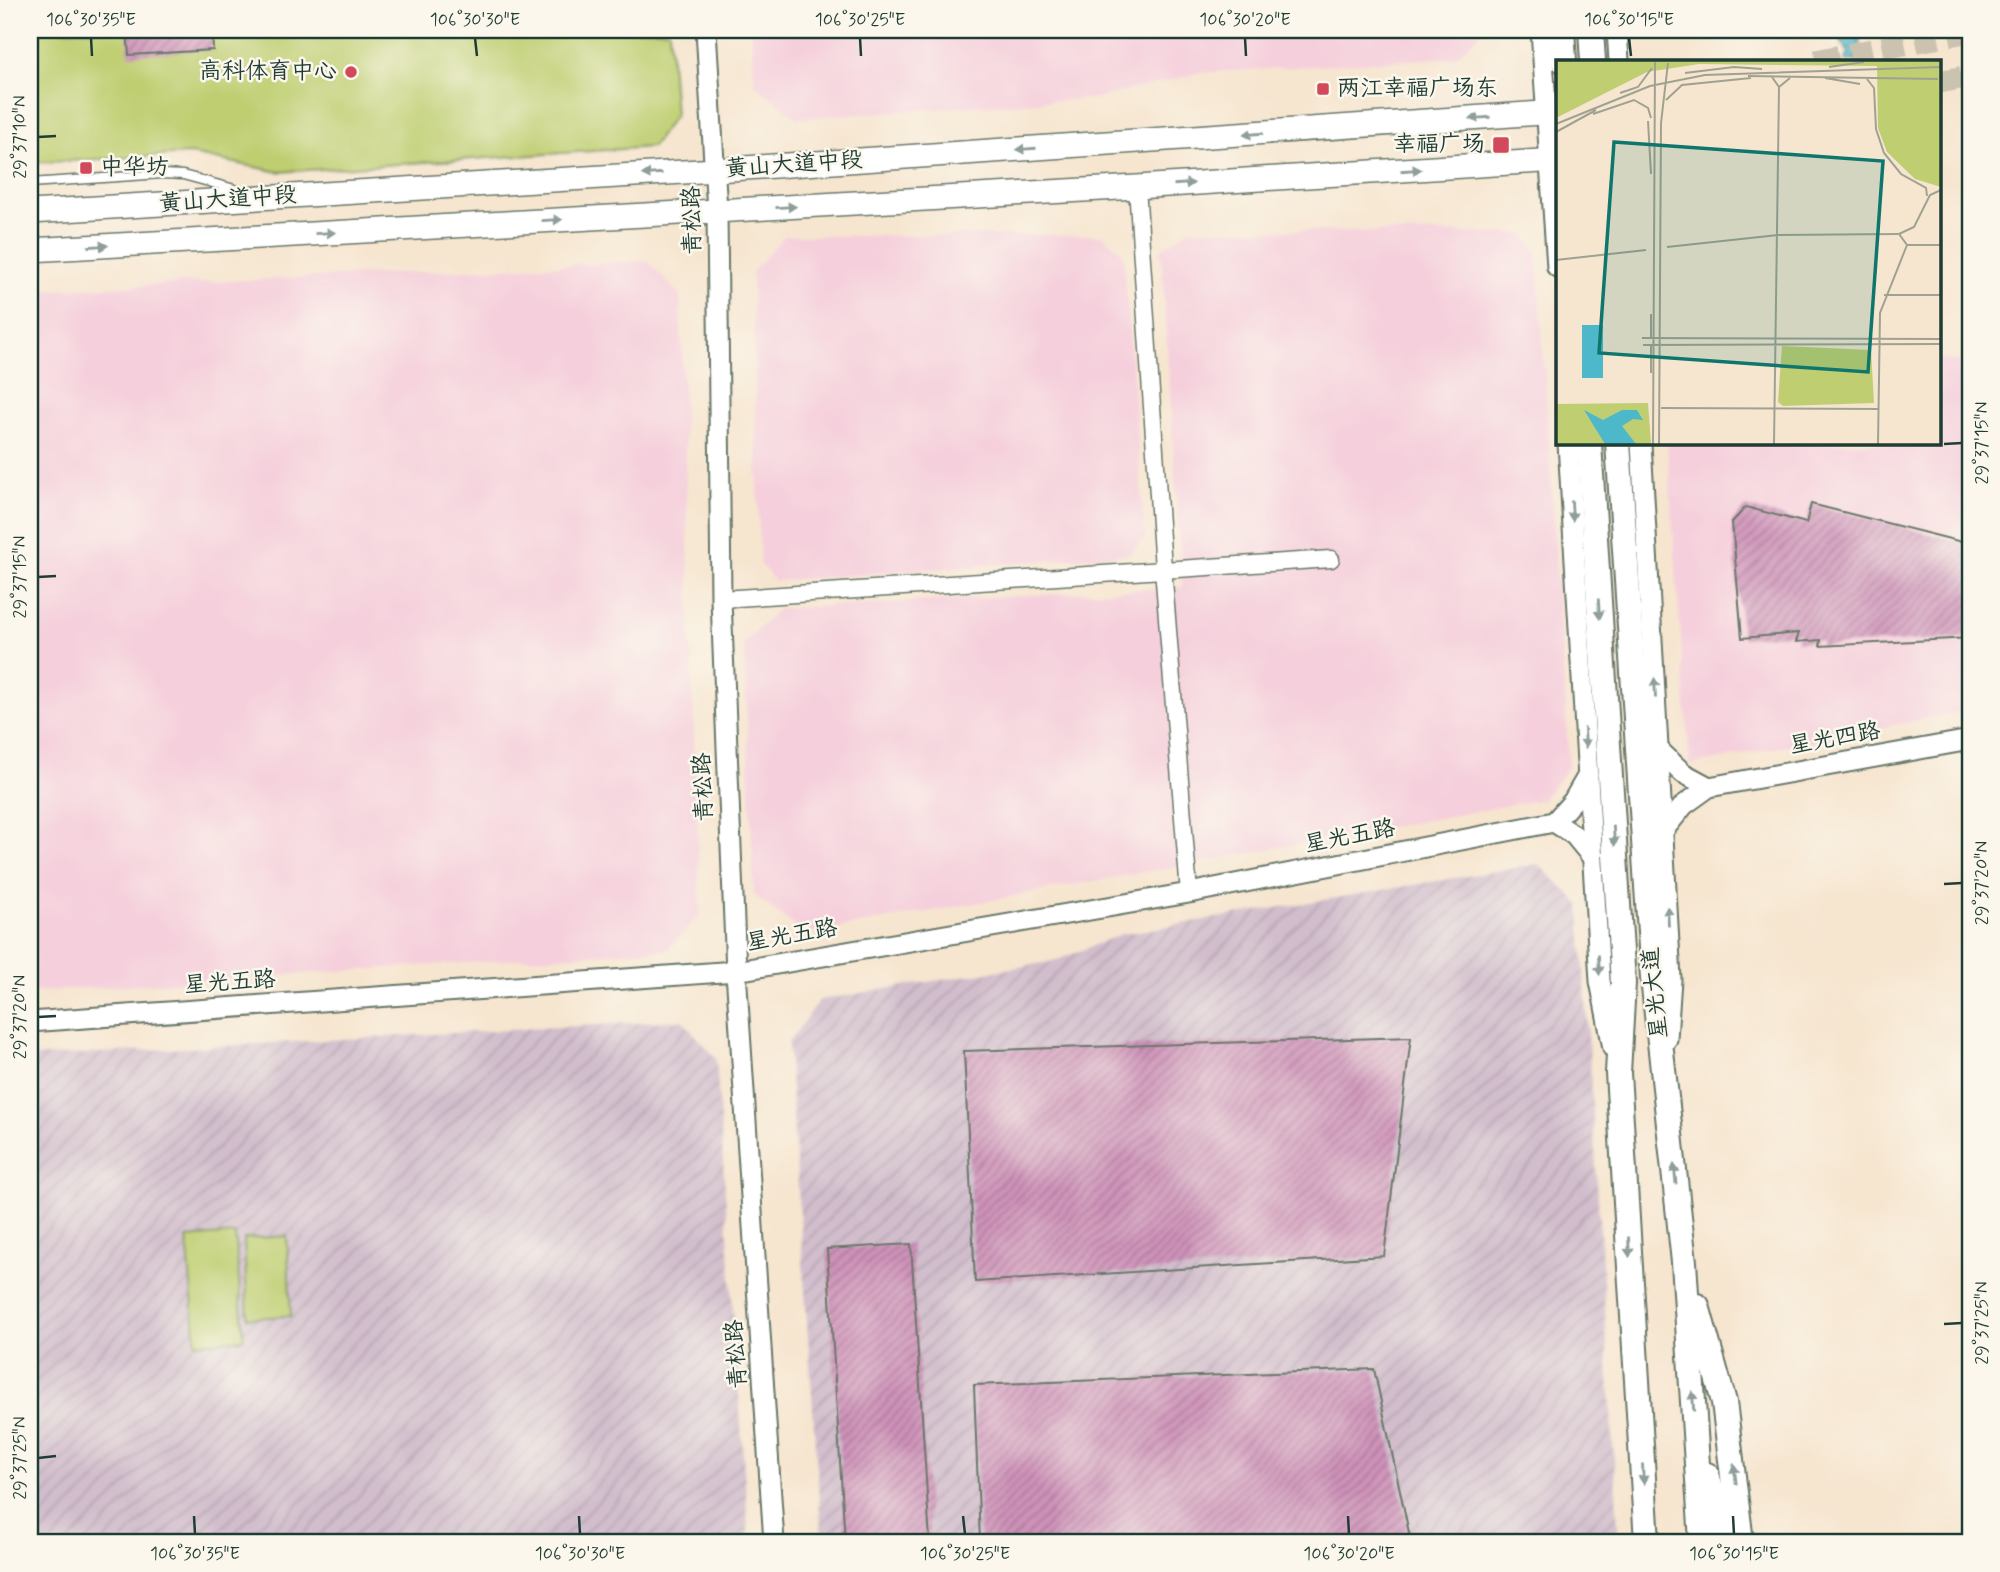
<svg xmlns="http://www.w3.org/2000/svg" width="2000" height="1572" viewBox="0 0 2000 1572" font-family="Mynerve,'LXGW WenKai TC',sans-serif">
<style>
.built{fill:#f5cfdc}
.industrial{fill:url(#industrial-furrows)}
.park{fill:#bece70;stroke:#6e8652;stroke-width:2}
.water{fill:url(#water-rules);stroke:#367a7e;stroke-width:2}
.building{fill:url(#building-hatch)}
.lines{fill:none;stroke-linecap:round;stroke-linejoin:round}
.secondary-tunnel{stroke:#cbc3b0;stroke-width:23;stroke-dasharray:23 11;stroke-linecap:butt}
.service-casing{stroke:#6a786a;stroke-width:11}
.minor-casing{stroke:#6a786a;stroke-width:19}
.tertiary-casing{stroke:#6a786a;stroke-width:23}
.secondary-casing{stroke:#6a786a;stroke-width:26}
.primary-casing{stroke:#6a786a;stroke-width:28}
.service{stroke:#fff;stroke-width:8}
.minor{stroke:#fff;stroke-width:16}
.tertiary{stroke:#fff;stroke-width:19}
.secondary{stroke:#fff;stroke-width:23}
.primary{stroke:#fff;stroke-width:24}
.oneway{fill:#8f9e9a}
.ticks{fill:none;stroke:#1f3d34;stroke-width:2.5}
.poi-dot{fill:#d1495b;stroke:#fbf7ec;stroke-width:2.5}
.labels{text-anchor:middle;dominant-baseline:central;stroke-width:5;stroke-linejoin:round;paint-order:stroke}
.poi-label{font-size:23px;fill:#1f3d34;stroke:#fbf7ec;text-anchor:end}
.street-label{font-size:23px;fill:#1f3d34;stroke:#fbf7ec}
.inset-road{fill:none;stroke:#a0a291;stroke-width:2}
.view{fill:#0f766e;fill-opacity:0.15;stroke:#0f766e;stroke-width:3.5}
.inset-edge{fill:none;stroke:#1f3d34;stroke-width:3.5}
.neatline{fill:none;stroke:#1f3d34;stroke-width:2.5}
.ticks-label{font-size:18px;text-anchor:middle;fill:#1f3d34}
</style>
<defs>
<pattern id="industrial-furrows" width="10" height="10" patternUnits="userSpaceOnUse" patternTransform="scale(1.75)"><rect width="10" height="10" fill="#d1bdcc"/><path d="M-1 1l2-2M0 10L10 0M9 11l2-2" fill="none" stroke="#b3a3b0"/></pattern>
<pattern id="water-rules" width="6" height="5" patternUnits="userSpaceOnUse" patternTransform="scale(1.75)"><rect width="6" height="5" fill="#4db8c9"/><path d="M0 2.5h6" fill="none" stroke="#3f97a4"/></pattern>
<pattern id="building-hatch" width="6" height="6" patternUnits="userSpaceOnUse" patternTransform="scale(1.75)"><rect width="6" height="6" fill="#cf92b9"/><path d="M-1 1l2-2M0 6l6-6M5 7l2-2" fill="none" stroke="#a77897"/></pattern>
</defs>
<rect width="100%" height="100%" fill="#fbf7ec"/>
<filter id="ink" filterUnits="userSpaceOnUse"><feTurbulence type="fractalNoise" baseFrequency=".0143" numOctaves="2"/><feDisplacementMap in="SourceGraphic" scale="14" xChannelSelector="R" yChannelSelector="G"/><feConvolveMatrix kernelMatrix="1 2 1 2 8 2 1 2 1" color-interpolation-filters="sRGB"/></filter>
<filter id="wash" filterUnits="userSpaceOnUse"><feTurbulence type="fractalNoise" baseFrequency=".00686" numOctaves="4" result="noise"/><feDisplacementMap in="SourceGraphic" scale="28" xChannelSelector="R" yChannelSelector="G"/><feGaussianBlur stdDeviation="1.57" result="paint"/><feColorMatrix in="noise" values="0 0 0 0 0 0 0 0 0 0 0 0 0 0 0 0 0 1.4 0 .05"/><feComposite in="paint" operator="in"/></filter>
<g filter="url(#wash)">
<rect width="100%" height="100%" fill="#f6e5cf"/>
<g class="built">
<polygon points="751,30 1483,30 1456,57 1199,73 1098,98 797,118 755,84"/>
<polygon points="1190,229 1524,234 1537,252 1569,766 1543,799 806,934 754,895 744,643 779,609 1182,587 1161,250"/>
<polygon points="1102,235 1123,253 1145,538 1130,554 775,581 760,564 752,272 784,236"/>
<polygon points="648,261 680,296 700,914 669,949 30,992 30,291"/>
<polygon points="1939,359 1970,362 1970,710 1690,765 1667,443 1939,443"/>
</g>
<g class="industrial">
<polygon points="1538,864 1580,904 1619,1542 822,1542 788,1043 820,1000 1055,961 1122,934"/>
<polygon points="682,1020 716,1058 749,1542 30,1542 30,1057"/>
</g>
<g class="park">
<polygon points="30,30 669,30 675,115 652,147 279,172 191,154 30,163"/>
<polygon points="235,1234 244,1339 196,1343 187,1238"/>
<polygon points="287,1236 291,1316 248,1318 244,1239"/>
</g>
<polygon class="water" points="1840,30 1866,30 1860,38 1861,61 1845,61 1849,53 1842,43"/>
<g id="blocks">
<g class="building">
<polygon points="127,30 212,30 213,50 129,55"/>
<polygon points="1811,504 1970,544 1970,638 1820,646 1821,640 1796,642 1799,633 1742,638 1732,522 1746,507 1806,523"/>
<polygon points="1411,1037 1384,1256 975,1282 964,1051"/>
<polygon points="911,1244 930,1542 845,1542 827,1249"/>
<polygon points="1374,1369 1411,1542 980,1542 974,1385"/>
</g>
</g>
</g>
<g filter="url(#ink)">
<use href="#blocks" fill-opacity="0" stroke="#6a786a" stroke-width="2"/>
<g class="lines">
<g class="secondary-tunnel">
<polyline points="1816,61 1970,31"/>
<polyline points="1939,82 1970,76"/>
</g>
<defs>
<polyline id="service" points="30,183 162,174 183,175 242,191"/>
<g id="minor">
<polyline points="1137,187 1163,568 1189,893"/>
<polyline points="721,599 1331,559"/>
</g>
<g id="tertiary">
<polyline points="706,30 717,211 721,599 736,971 774,1542"/>
<polyline points="1541,30 1557,267"/>
<polyline points="1617,30 1619,61"/>
<polyline points="1568,443 1600,981 1613,1048"/>
<polyline points="1641,443 1671,979 1667,1039"/>
<polyline points="1658,749 1683,773 1709,787 1684,805 1663,831"/>
<polyline points="1588,775 1573,801 1554,822 1574,835 1592,857"/>
<polyline points="1709,787 1970,740"/>
<polyline points="30,1022 736,971 1189,893 1554,822"/>
</g>
<g id="secondary">
<polyline points="30,212 716,170 1557,112"/>
<polyline points="30,250 1137,187 1557,160"/>
</g>
<g id="primary">
<polyline points="1562,30 1564,61"/>
<polyline points="1591,30 1593,61"/>
<polyline points="1589,443 1623,983 1618,1073 1647,1542"/>
<polyline points="1618,443 1653,978 1684,1262 1702,1542"/>
<polyline points="1697,1306 1724,1402 1741,1542"/>
<polyline points="1707,1475 1718,1512 1721,1542"/>
</g>
</defs>
<use href="#service" class="service-casing"/>
<use href="#minor" class="minor-casing"/>
<use href="#tertiary" class="tertiary-casing"/>
<use href="#secondary" class="secondary-casing"/>
<use href="#primary" class="primary-casing"/>
<use href="#service" class="service"/>
<use href="#minor" class="minor"/>
<use href="#tertiary" class="tertiary"/>
<use href="#secondary" class="secondary"/>
<use href="#primary" class="primary"/>
</g>
<defs><path id="oneway-solid" d="M-6-.8H1V-3.2L6.5 0L1 3.2V.8H-6Z" transform="scale(1.75)"/></defs>
<g class="oneway">
<use href="#oneway-solid" transform="translate(1480 118) rotate(176)"/>
<use href="#oneway-solid" transform="translate(1253 134) rotate(176)"/>
<use href="#oneway-solid" transform="translate(1026 149) rotate(176)"/>
<use href="#oneway-solid" transform="translate(1411 170) rotate(-4)"/>
<use href="#oneway-solid" transform="translate(652 174) rotate(176)"/>
<use href="#oneway-solid" transform="translate(1184 184) rotate(-4)"/>
<use href="#oneway-solid" transform="translate(786 207) rotate(-3)"/>
<use href="#oneway-solid" transform="translate(552 220) rotate(-3)"/>
<use href="#oneway-solid" transform="translate(325 233) rotate(-3)"/>
<use href="#oneway-solid" transform="translate(98 246) rotate(-3)"/>
<use href="#oneway-solid" transform="translate(1572 511) rotate(87)"/>
<use href="#oneway-solid" transform="translate(1599 609) rotate(86)"/>
<use href="#oneway-solid" transform="translate(1655 688) rotate(-93)"/>
<use href="#oneway-solid" transform="translate(1585 738) rotate(87)"/>
<use href="#oneway-solid" transform="translate(1614 836) rotate(86)"/>
<use href="#oneway-solid" transform="translate(1668 916) rotate(-93)"/>
<use href="#oneway-solid" transform="translate(1599 965) rotate(87)"/>
<use href="#oneway-solid" transform="translate(1675 1174) rotate(-96)"/>
<use href="#oneway-solid" transform="translate(1629 1247) rotate(87)"/>
<use href="#oneway-solid" transform="translate(1693 1401) rotate(-94)"/>
<use href="#oneway-solid" transform="translate(1643 1474) rotate(87)"/>
<use href="#oneway-solid" transform="translate(1735 1474) rotate(-97)"/>
</g>
</g>
<path class="ticks" d="M91 38 92 56M475 38 477 56M860 38 861 56M1245 38 1246 56M1629 38 1631 56M38 137 56 136M1944 444 1962 443M38 577 56 576M1944 884 1962 883M38 1017 56 1016M1944 1324 1962 1323M38 1458 56 1456M194 1516 195 1534M579 1516 580 1534M963 1516 965 1534M1348 1516 1349 1534M1733 1516 1734 1534"/>
<g class="poi-dot">
<circle cx="351" cy="72" r="7"/>
<rect x="1316" y="82" width="14" height="14" rx="3.5"/>
<rect x="1492" y="136" width="18" height="18" rx="3.5"/>
<rect x="79" y="161" width="14" height="14" rx="3.5"/>
</g>
<g class="labels">
<g class="poi-label">
<text x="337" y="72">高科体育中心</text>
<text x="1337" y="89" text-anchor="start">两江幸福广场东</text>
<text x="1485" y="145">幸福广场</text>
<text x="100" y="168" text-anchor="start">中华坊</text>
</g>
<g class="street-label">
<text transform="translate(794 165) rotate(-4)">黄山大道中段</text>
<text transform="translate(228 200) rotate(-4)">黄山大道中段</text>
<text transform="translate(693 220) rotate(-91)">青松路</text>
<text transform="translate(1835 739) rotate(-10)">星光四路</text>
<text transform="translate(704 787) rotate(-92)">青松路</text>
<text transform="translate(1350 837) rotate(-11)">星光五路</text>
<text transform="translate(792 936) rotate(-10)">星光五路</text>
<text transform="translate(230 983) rotate(-4)">星光五路</text>
<text transform="translate(1656 993) rotate(-96)">星光大道</text>
<text transform="translate(737 1354) rotate(-94)">青松路</text>
</g>
</g>
<g transform="translate(1556 60)">
<rect width="385" height="385" fill="#f6e5cf"/>
<path d="M0 1H385V127L359 119 331 92 322 68 321 6 143 4 91 12 0 58ZM226 286 315 290 318 343 227 346 222 342ZM92 343 95 384H0V344Z" fill="#bece70"/>
<path d="M26 265H47V318H26ZM28 350 47 360 66 350H81L87 360 77 359 66 366 80 384H49Z" fill="#4db8c9"/>
<path class="inset-road" d="M273 7 308 2M129 13 178 7 206 9M192 16 382 19M216 17 223 27 234 18M269 18 304 24M311 19 318 28 320 69 328 93 345 114 370 128 371 136M64 33 82 27 96 8M110 40 126 25 195 18M37 54 78 40 92 48 95 58M92 61 95 114M0 64 94 26 149 15 385 7M0 72 40 50M351 185H385M111 187 222 175 342 174M0 200 90 190M328 235H385M86 278 385 279M95 278V254M87 285 385 284M95 286V313M105 348 323 349M97 384 99 2M103 384 105 63 112 3M218 384 223 27M322 384 324 253 351 185 343 174 358 167 374 135 385 130"/>
<path class="view" d="M58 82 327 101 312 312 43 293Z"/>
<rect width="385" height="385" class="inset-edge"/>
</g>
<rect width="2000" height="1572" fill="none" stroke="#fbf7ec" stroke-width="77"/>
<rect x="38" y="38" width="1924" height="1496" class="neatline"/>
<g class="ticks-label">
<text x="91" y="25">106°30'35"E</text>
<text x="475" y="25">106°30'30"E</text>
<text x="860" y="25">106°30'25"E</text>
<text x="1245" y="25">106°30'20"E</text>
<text x="1629" y="25">106°30'15"E</text>
<text transform="translate(19 137) rotate(-90)" y="6">29°37'10"N</text>
<text transform="translate(1981 443) rotate(-90)" y="6">29°37'15"N</text>
<text transform="translate(19 577) rotate(-90)" y="6">29°37'15"N</text>
<text transform="translate(1981 883) rotate(-90)" y="6">29°37'20"N</text>
<text transform="translate(19 1017) rotate(-90)" y="6">29°37'20"N</text>
<text transform="translate(1981 1323) rotate(-90)" y="6">29°37'25"N</text>
<text transform="translate(19 1458) rotate(-90)" y="6">29°37'25"N</text>
<text x="195" y="1559">106°30'35"E</text>
<text x="580" y="1559">106°30'30"E</text>
<text x="965" y="1559">106°30'25"E</text>
<text x="1349" y="1559">106°30'20"E</text>
<text x="1734" y="1559">106°30'15"E</text>
</g>
</svg>
